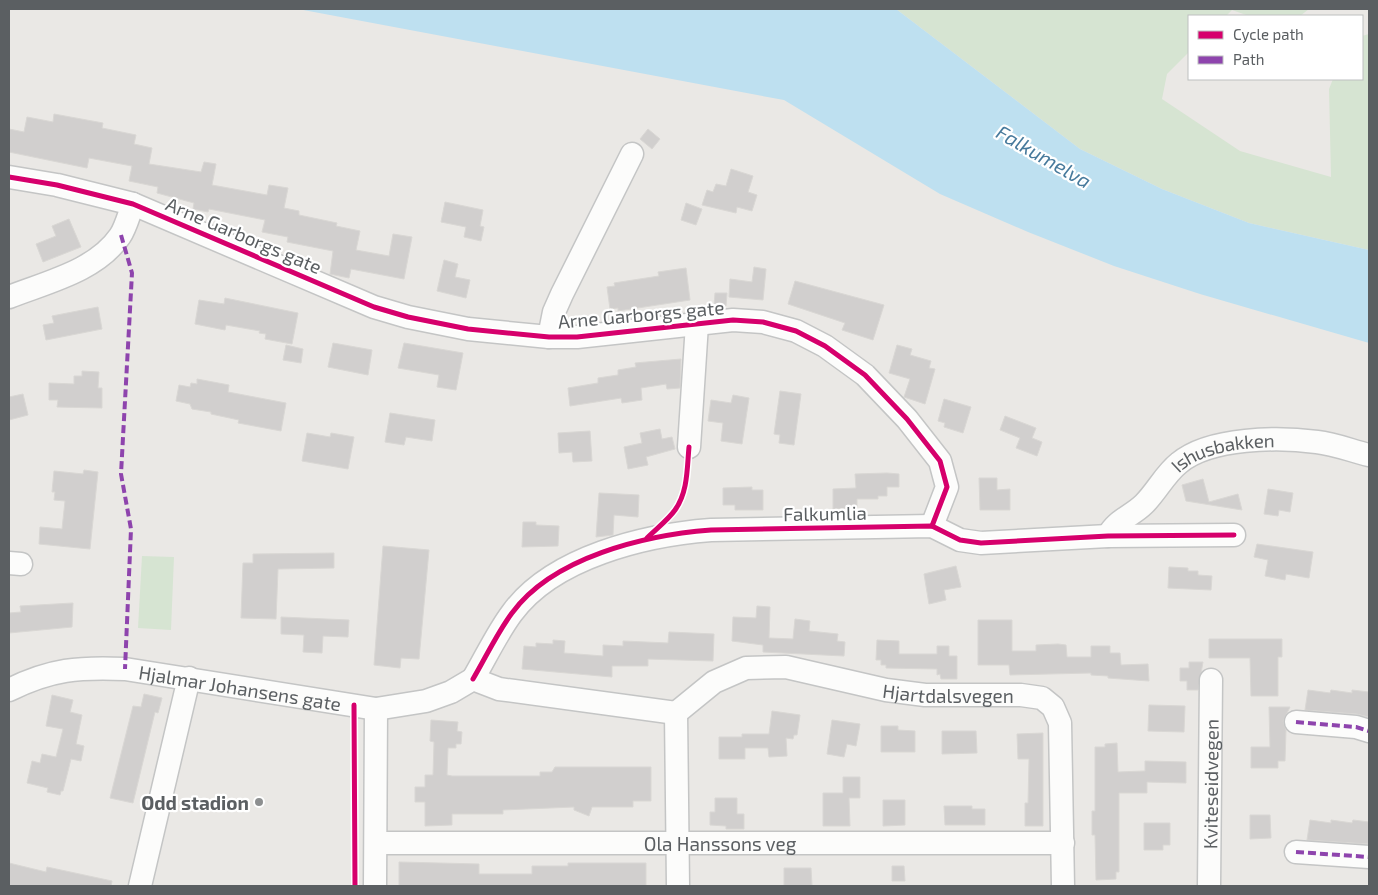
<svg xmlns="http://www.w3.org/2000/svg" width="1378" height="895" viewBox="0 0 1378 895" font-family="'Exo 2',sans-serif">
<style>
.green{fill:#d6e4d2}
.water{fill:#bee0f0}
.building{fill:#d1cfce;stroke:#d9d7d4}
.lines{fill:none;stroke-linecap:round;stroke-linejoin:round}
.minor-casing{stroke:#c4c5c5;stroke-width:25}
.minor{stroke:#fcfcfb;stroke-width:22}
.quiet{stroke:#8e44ad;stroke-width:4;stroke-dasharray:8 4;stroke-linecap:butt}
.cycleway-casing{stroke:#fff;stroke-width:8}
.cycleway{stroke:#d6006c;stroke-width:5}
.poi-dot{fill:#8d8f90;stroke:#fff;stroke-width:2}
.labels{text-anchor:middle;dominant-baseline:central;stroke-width:4.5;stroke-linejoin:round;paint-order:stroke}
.street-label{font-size:19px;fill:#5b5f62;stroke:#fff}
.poi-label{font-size:19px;font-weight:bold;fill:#5b5f62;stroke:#fff;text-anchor:end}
.water-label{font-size:20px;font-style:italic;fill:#477a9c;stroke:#fff}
</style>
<rect width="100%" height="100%" fill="#eae8e5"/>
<g class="green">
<polygon points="896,9 1309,9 1300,16 1249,16 1232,10 1226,16 1189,16 1189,52 1167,74 1162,99 1240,151 1331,177 1329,89 1333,79 1362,79 1362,36 1369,34 1369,250 1249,223 1162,189 1080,149"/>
<polygon points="142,556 174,557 171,630 138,628"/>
</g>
<polygon class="water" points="298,9 896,9 1080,149 1162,189 1249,223 1369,250 1369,343 1200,294 1114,266 1028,232 940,194 784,100"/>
<g class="building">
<polygon points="54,114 103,123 102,128 136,135 134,144 152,148 149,164 201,172 204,162 216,164 212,185 267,195 269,185 288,188 284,208 299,211 299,215 337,223 336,226 360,231 356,250 389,256 393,234 412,237 404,279 351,269 349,278 330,274 333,251 287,242 288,237 262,232 265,220 209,209 208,212 193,209 194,203 157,193 158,187 129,181 132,166 89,158 87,168 9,152 9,129 24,132 27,117 53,122"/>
<polygon points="648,129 660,139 652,149 640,139"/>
<polygon points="731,169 753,176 748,192 757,195 752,211 737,207 736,213 702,205 707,190 713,192 716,184 726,186"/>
<polygon points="445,202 483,210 480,226 484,227 481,241 464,237 466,227 441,222"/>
<polygon points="686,203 702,209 696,225 681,220"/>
<polygon points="69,219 81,247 43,262 36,244 56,236 52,226"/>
<polygon points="444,260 458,264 455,277 470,280 466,298 437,291"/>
<polygon points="754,267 766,269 763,300 729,297 730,279 752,282"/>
<polygon points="686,268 690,300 618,311 618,308 610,309 607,287 615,286 614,283 659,276 658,272"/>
<polygon points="795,281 884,305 873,340 842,330 845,323 788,304"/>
<polygon points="715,293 727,293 726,306 714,306"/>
<polygon points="225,298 298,313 292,344 265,339 266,334 259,333 260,331 226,325 225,330 195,324 199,300 224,304"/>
<polygon points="98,307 102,329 46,340 43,325 54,323 52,316"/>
<polygon points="333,343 372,350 368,375 328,367"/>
<polygon points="404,343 463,353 456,390 437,387 439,375 398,368"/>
<polygon points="286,345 303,349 301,363 283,360"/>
<polygon points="897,345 912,349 910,355 931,361 929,368 935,369 925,404 904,397 910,379 889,373"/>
<polygon points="681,359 680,388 667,389 666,384 641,388 642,400 622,403 621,398 570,406 568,388 598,383 598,378 618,375 618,370 636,367 635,363"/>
<polygon points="82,371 99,372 98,388 102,388 102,408 57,407 58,400 49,400 49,383 74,384 74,376 82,376"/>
<polygon points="197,379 229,385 228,392 286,403 281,431 238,423 239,420 211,414 211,412 192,409 190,404 176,401 179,385 190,387 191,383 197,384"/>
<polygon points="780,391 801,394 794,445 779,443 780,435 774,434"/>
<polygon points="23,394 28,415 9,420 9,397"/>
<polygon points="733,395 749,398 742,444 721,441 723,423 708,421 711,400 731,403"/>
<polygon points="944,399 971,407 963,433 944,427 945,423 938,421"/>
<polygon points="390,413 435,420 432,441 406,437 404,445 385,442"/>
<polygon points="1005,416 1036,428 1032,438 1042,442 1037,456 1016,448 1020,438 1000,430"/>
<polygon points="660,429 662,439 672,437 675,449 646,457 648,465 628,469 624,447 642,443 640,433"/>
<polygon points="590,431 592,461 573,462 572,452 559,453 558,433"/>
<polygon points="307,433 330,437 331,433 354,437 348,469 302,461"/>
<polygon points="84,470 98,472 90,549 39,544 40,527 62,529 65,501 54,500 55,492 52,492 54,471 83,474"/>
<polygon points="887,473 899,474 899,487 887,487 887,496 878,496 878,499 857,499 857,508 833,509 833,489 856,488 855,474"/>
<polygon points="979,478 997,478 997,490 1010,489 1010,510 980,510"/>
<polygon points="1203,479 1209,502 1238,494 1242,510 1186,501 1182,485"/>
<polygon points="752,487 752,490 763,490 763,510 735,510 735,505 723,505 723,488"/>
<polygon points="1268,489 1293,493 1290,512 1279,510 1278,516 1264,514"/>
<polygon points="599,493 639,495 638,517 614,515 613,535 596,537"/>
<polygon points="523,522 536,522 536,525 559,526 558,546 522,547"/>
<polygon points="1257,544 1313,552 1309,578 1286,574 1285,580 1265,576 1268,560 1254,557"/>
<polygon points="383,546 429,550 419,659 401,658 400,668 374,665"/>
<polygon points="334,553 334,568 278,569 276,619 241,618 243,563 253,563 253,554"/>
<polygon points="956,566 961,587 944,590 946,600 929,604 924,574"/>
<polygon points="1169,567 1188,568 1188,571 1198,571 1198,575 1212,576 1211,590 1168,588"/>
<polygon points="73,603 72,627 9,633 9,613 21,612 20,606"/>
<polygon points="757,606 770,607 769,638 793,639 795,619 810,621 809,631 838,634 837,641 845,642 844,656 763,652 763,645 732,641 733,617 756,618"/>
<polygon points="281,617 349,620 348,637 323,636 322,653 303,652 304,635 281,634"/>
<polygon points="978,620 1012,620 1012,651 1036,651 1036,645 1058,644 1066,645 1067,657 1091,657 1091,646 1110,646 1110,653 1120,653 1121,665 1148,664 1149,681 1108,678 1108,676 1091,675 1091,673 1010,675 1009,665 978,665"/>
<polygon points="669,632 714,634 713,661 648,659 648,666 612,666 612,677 522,669 524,646 536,647 536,643 553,644 553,640 565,641 564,653 603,656 603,645 623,646 623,641 668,643"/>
<polygon points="1209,639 1282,639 1282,657 1278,657 1278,696 1251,696 1250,658 1209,658"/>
<polygon points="877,640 899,641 899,654 937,654 937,646 949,646 949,656 957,656 957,679 941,679 940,674 937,675 937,669 886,668 886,665 881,665 881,660 876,660"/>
<polygon points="1189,662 1203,662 1198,690 1187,690 1187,681 1180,681 1180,668 1189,668"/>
<polygon points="1308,690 1330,693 1331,690 1352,693 1352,690 1369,692 1369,717 1357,714 1305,710"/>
<polygon points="144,694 162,698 158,713 155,712 133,803 110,798 133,706 141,707"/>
<polygon points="52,695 73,700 70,712 82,715 76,744 84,746 81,761 71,759 63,791 61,791 60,795 47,792 48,788 27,783 32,761 40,763 42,754 56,757 63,729 46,726"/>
<polygon points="1149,705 1185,706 1184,732 1148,731"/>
<polygon points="1269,707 1290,707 1283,721 1286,730 1285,761 1278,761 1278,768 1251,768 1251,747 1270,747"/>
<polygon points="772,711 800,715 797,735 794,735 793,739 786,738 787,756 769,757 768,748 745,748 745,759 719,759 719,737 742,737 742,734 769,734"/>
<polygon points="431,720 458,722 457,731 462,732 461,744 456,744 456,748 448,748 447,775 452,776 540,776 540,772 552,772 555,767 651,767 651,801 633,801 633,807 592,807 589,816 574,810 574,807 503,810 503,814 452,814 452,825 425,826 425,802 415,802 415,787 425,787 425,775 433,775 434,742 430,741"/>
<polygon points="832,720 860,724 856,746 847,744 844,757 827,754"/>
<polygon points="881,726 898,726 898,730 915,731 915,752 881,752"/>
<polygon points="942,731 976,731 977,753 942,754"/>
<polygon points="1043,733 1043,826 1025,826 1025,803 1028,803 1029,759 1018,759 1017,734"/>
<polygon points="1117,743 1118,772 1145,771 1145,761 1186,762 1186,783 1147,782 1147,793 1119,793 1119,872 1116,872 1116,879 1096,880 1095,835 1092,835 1092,811 1095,811 1095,747 1105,747 1105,744"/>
<polygon points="843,777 860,777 860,798 849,798 850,826 823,826 823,793 843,793"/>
<polygon points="715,798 737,798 737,814 744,814 744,829 726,829 726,826 710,825 710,812 715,812"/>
<polygon points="883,800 905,800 905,825 883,826"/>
<polygon points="944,806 972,806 972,809 985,809 985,825 945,825"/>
<polygon points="1250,815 1270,815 1271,838 1250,839"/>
<polygon points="1310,820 1331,823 1331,820 1352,823 1353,820 1369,822 1369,844 1307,840"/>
<polygon points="1144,823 1170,823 1170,845 1163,845 1163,850 1144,850"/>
<polygon points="399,862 479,864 479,874 532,874 532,866 568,866 568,863 646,863 646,886 399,886"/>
<polygon points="9,863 46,872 47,867 112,881 111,886 9,886"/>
<polygon points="892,866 904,866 905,881 892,881"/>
<polygon points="784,868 811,868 812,886 784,886"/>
</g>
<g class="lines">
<defs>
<g id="minor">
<polyline points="9,177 57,185 133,204 374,307 408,317 468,329 549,337 577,337 733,320 763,322 796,331 825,346 865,375 907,419 940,461 947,487 932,526"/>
<path d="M9 297C47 282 96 271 120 236 126 227 129 214 133 204"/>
<polyline points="549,337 554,312 562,294 632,154"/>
<polyline points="689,447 697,324"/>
<path id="s1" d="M1108 536C1116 520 1132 516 1144 504 1157 491 1165 474 1179 463 1210 437 1279 437 1317 442 1335 444 1352 451 1369 455"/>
<polyline points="9,563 21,564"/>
<path d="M473 679C486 657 497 633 512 613 553 557 645 535 711 530L932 526 960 540 981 543 1108 536 1234 535"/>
<path id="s2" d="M9 690C51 669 79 667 125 669L376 709 426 701 451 692 473 679 499 689 676 713"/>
<path id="s3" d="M676 713 714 682 746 668 786 667 886 690 925 695H1021L1042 698 1053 707 1060 723 1063 886"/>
<polyline points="676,713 678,886"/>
<polyline points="1296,722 1356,727 1369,731"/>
<path id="s4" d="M376 843H1063"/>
<polyline points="1296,852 1369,857"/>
<polyline points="140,886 189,678"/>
<polyline points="375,886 376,709"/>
<path id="s5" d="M1209 886 1211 680"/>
</g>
</defs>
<use href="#minor" class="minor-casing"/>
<use href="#minor" class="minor"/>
<g class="quiet">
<polyline points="121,235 132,273 121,474 131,529 125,669"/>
<polyline points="1296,722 1356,727 1369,731"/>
<polyline points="1296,852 1369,857"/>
</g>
<defs>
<g id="cycleway">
<polyline points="9,177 57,185 133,204 374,307 408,317 468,329 549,337 577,337 733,320 763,322 796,331 825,346 865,375 907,419 940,461 947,487 932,526"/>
<path d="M647 538C656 529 668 520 675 510 688 492 687 468 689 447"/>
<path d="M473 679C486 657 497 633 512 613 553 557 645 535 711 530L932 526 960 540 981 543 1108 536 1234 535"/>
<polyline points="354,705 355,886"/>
</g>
</defs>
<use href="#cycleway" class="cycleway-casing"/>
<use href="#cycleway" class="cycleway"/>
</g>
<circle class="poi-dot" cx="259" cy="802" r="5"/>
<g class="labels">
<g class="street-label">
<text transform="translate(244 235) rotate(23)">Arne Garborgs gate</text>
<text transform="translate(641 314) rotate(-5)">Arne Garborgs gate</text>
<text stroke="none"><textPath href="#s1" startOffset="149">Ishusbakken</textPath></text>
<text transform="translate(825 513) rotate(-1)">Falkumlia</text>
<text stroke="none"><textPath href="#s2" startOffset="236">Hjalmar Johansens gate</textPath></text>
<text stroke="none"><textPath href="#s3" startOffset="289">Hjartdalsvegen</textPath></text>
<text stroke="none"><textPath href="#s5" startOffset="102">Kviteseidvegen</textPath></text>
<text stroke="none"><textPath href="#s4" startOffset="344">Ola Hanssons veg</textPath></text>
</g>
<g class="poi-label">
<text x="249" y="802">Odd stadion</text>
</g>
<g class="water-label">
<text transform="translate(1044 156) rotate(30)">Falkumelva</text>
</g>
</g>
<rect width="1378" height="895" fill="none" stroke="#5b5f62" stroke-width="20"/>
<rect x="1188" y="15" width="175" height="65" fill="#ffffff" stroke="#bdbfc0"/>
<rect x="1198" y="31" width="25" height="8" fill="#d6006c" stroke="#bdbfc0"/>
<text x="1233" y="40" font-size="15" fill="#5b5f62">Cycle path</text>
<rect x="1198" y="56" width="25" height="8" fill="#8e44ad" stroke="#bdbfc0"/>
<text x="1233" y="65" font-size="15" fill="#5b5f62">Path</text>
</svg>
